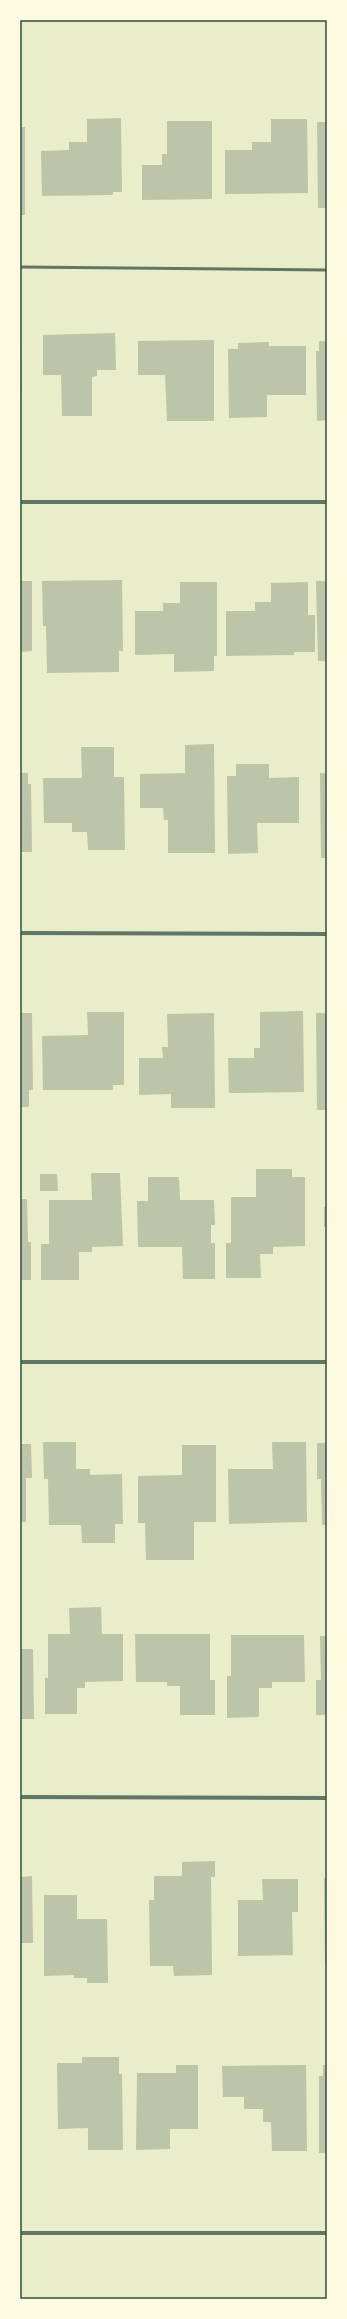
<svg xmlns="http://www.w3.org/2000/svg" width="347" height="2319" viewBox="0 0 347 2319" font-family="Overpass,sans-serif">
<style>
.building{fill:#bcc5a7}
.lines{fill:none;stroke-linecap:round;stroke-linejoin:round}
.service{stroke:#617663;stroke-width:3}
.minor{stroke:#617663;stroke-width:4}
.neatline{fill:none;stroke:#344e41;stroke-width:1.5}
</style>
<rect width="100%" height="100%" fill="#e9edc9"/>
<g class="building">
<polygon points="121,118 122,192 113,192 113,195 42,196 41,151 69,150 69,142 87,142 87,119"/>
<polygon points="271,119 307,119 308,193 225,194 225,150 252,150 252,142 271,142"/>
<polygon points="167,121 212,121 212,199 142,200 142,165 162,165 162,154 167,154"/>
<polygon points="317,122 327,122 327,208 318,208"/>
<rect x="20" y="127" width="5" height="88"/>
<polygon points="115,333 116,370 97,370 97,376 92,377 92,416 62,416 61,375 43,375 43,335"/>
<polygon points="214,340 214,421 167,421 165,375 138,375 138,341"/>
<polygon points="319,341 327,341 327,420 317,421 316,351 319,351"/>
<polygon points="20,342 21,342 22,393 20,393"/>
<polygon points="269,342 269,346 306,346 306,395 267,395 267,417 229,418 228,349 238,349 238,343"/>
<polygon points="122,580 123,651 119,651 119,672 47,673 46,626 43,626 42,581"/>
<polygon points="20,581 32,581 32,651 20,652"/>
<polygon points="316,581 327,581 327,661 318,661"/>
<polygon points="180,582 217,582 217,656 214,656 214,671 174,672 174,654 135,655 135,611 163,611 163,603 180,603"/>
<polygon points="308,582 308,615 315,615 315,652 294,652 294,655 226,656 226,611 255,611 255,602 271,602 271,583"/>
<polygon points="214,744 215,853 168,853 168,820 164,820 163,808 140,808 140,774 185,773 185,745"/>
<polygon points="81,747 114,747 114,777 124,777 125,850 88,850 87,832 72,832 72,823 44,823 43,778 82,778"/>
<polygon points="236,764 269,764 269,778 299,777 299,823 257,823 258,853 228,854 227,776 236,776"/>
<polygon points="20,773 28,773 28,784 31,784 32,852 20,852"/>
<polygon points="320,773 327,773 327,858 321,858"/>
<polygon points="303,1011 304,1092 229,1093 228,1058 254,1058 254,1048 260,1048 260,1012"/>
<polygon points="87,1012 124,1012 124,1085 113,1085 113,1090 43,1090 42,1036 88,1035"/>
<polygon points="20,1013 32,1013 33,1090 29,1090 29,1107 20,1107"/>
<polygon points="214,1013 215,1108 171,1108 171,1094 139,1095 139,1058 163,1058 162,1047 168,1047 167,1014"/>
<polygon points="316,1013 327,1013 327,1110 317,1110"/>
<polygon points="256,1169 292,1169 292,1177 305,1177 305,1246 273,1247 273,1254 260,1254 261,1278 226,1278 226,1243 231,1243 231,1197 256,1197"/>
<polygon points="91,1173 120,1173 123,1246 92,1247 92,1252 79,1252 79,1280 41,1280 41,1244 49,1244 49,1200 92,1200"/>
<polygon points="40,1174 57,1174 58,1191 40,1191"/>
<polygon points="148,1177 179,1177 180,1200 214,1200 215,1225 211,1225 211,1243 215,1243 215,1279 183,1279 182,1247 138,1247 137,1201 148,1201"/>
<polygon points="20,1199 27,1199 28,1242 31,1242 31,1280 20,1280"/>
<rect x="324" y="1207" width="3" height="20"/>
<polygon points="43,1442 76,1442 76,1469 90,1469 90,1475 122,1474 123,1524 115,1524 115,1543 82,1543 81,1525 49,1525 48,1479 44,1479"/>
<polygon points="272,1442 306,1442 307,1522 229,1524 228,1469 273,1469"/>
<polygon points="317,1443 327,1443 327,1525 322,1525 321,1479 317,1479"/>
<polygon points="20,1444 31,1444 32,1478 26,1478 26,1522 20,1522"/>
<polygon points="182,1445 216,1445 216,1522 194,1522 194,1560 146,1560 145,1523 138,1523 138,1476 182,1475"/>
<polygon points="101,1607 102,1634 123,1634 123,1681 85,1682 85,1688 77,1688 77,1714 45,1714 45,1678 48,1678 48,1634 70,1634 69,1608"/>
<polygon points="135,1634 210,1634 210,1680 215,1680 215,1715 180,1715 180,1686 167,1686 167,1682 136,1682"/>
<polygon points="231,1635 304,1635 305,1682 272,1682 272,1688 259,1688 259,1717 227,1718 227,1676 231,1676"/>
<polygon points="320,1636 327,1636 327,1715 316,1715 316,1680 321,1680"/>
<polygon points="20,1649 33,1649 34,1719 20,1719"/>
<polygon points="215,1861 215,1877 211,1877 212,1975 174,1976 173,1966 150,1966 149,1900 154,1900 154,1876 182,1876 182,1862"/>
<polygon points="32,1876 33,1943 20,1943 20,1877"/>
<polygon points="324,1878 327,1878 327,1966 325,1966"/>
<polygon points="262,1879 298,1879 298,1912 292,1912 293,1955 238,1956 238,1900 263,1900"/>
<polygon points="44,1895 77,1895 77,1919 107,1919 108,1983 87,1983 87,1978 74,1978 74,1975 44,1976"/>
<polygon points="82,2057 119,2057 119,2074 122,2074 123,2150 88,2150 88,2128 58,2129 57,2063 82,2063"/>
<polygon points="176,2065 198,2065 198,2129 170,2129 170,2149 136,2150 137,2073 176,2073"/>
<polygon points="306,2065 307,2151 272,2151 271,2122 263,2122 263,2109 244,2109 244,2097 223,2097 222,2066"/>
<polygon points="323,2065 327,2065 327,2153 319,2153 319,2076 323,2076"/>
</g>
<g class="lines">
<polyline class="service" points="20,267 327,270"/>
<g class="minor">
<polyline points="20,502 327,502"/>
<polyline points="20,933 327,934"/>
<polyline points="20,1362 327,1362"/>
<polyline points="20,1797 327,1798"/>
<polyline points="20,2233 327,2233"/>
</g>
</g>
<rect width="347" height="2319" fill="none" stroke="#fefae0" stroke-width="42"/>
<rect x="21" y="21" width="305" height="2277" class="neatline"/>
</svg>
